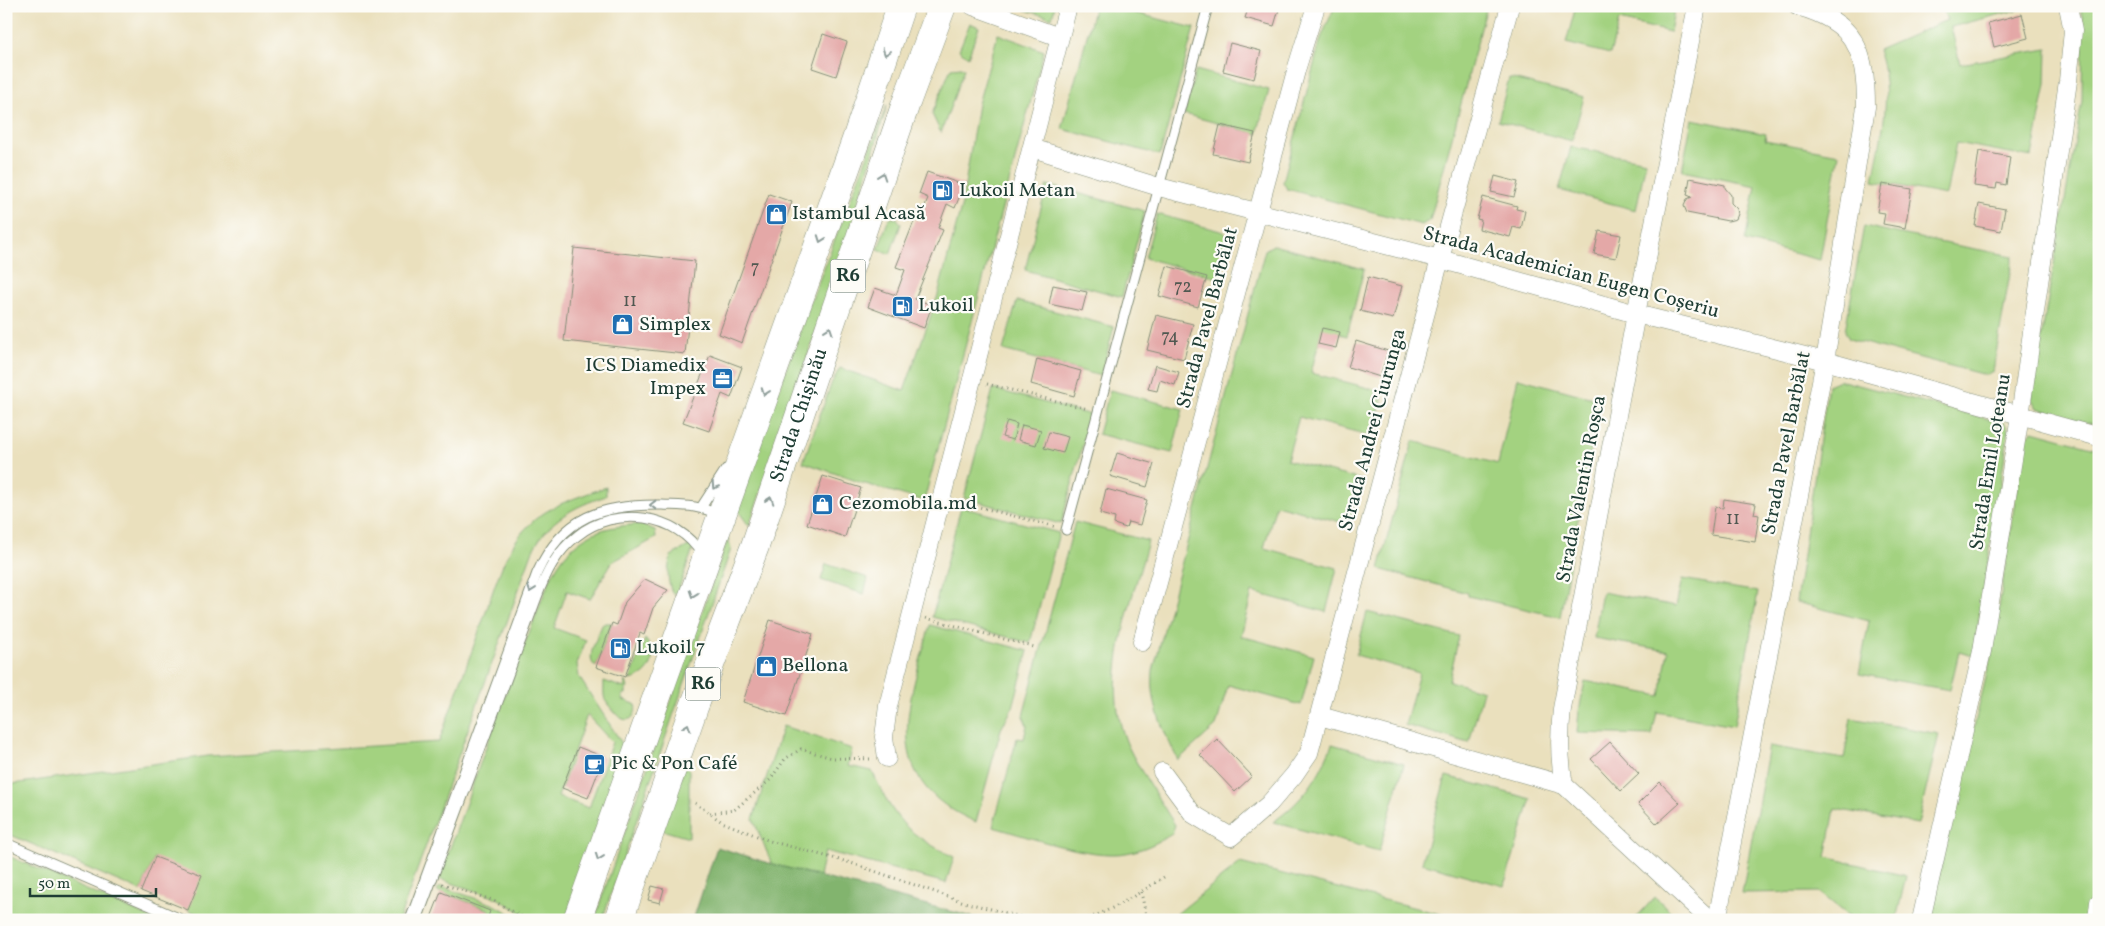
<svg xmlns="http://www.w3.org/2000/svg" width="2105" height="926" viewBox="0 0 2105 926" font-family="Vollkorn,serif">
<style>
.green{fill:#a3d280;stroke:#61885a;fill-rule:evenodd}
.forest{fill:#82b46e;stroke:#507851}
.building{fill:#e4a8a7}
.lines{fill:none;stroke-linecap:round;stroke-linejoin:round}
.service-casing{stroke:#848e78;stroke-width:11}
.minor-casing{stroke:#848e78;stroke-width:19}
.trunk-casing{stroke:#848e78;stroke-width:29}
.path{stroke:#848e78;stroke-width:3;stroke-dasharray:1 4;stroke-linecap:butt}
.service{stroke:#fff;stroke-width:9}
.minor{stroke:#fff;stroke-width:18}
.trunk{stroke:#fff;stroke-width:28}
.oneway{stroke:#8f9e9a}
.labels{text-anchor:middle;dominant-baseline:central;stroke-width:4.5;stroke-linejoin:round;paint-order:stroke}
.number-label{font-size:18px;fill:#505851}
.shield{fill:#fdfcf7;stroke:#62766e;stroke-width:1}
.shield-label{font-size:19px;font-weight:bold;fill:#1f3d34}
.poi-label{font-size:20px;fill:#1f3d34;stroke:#fdfcf7;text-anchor:start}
.street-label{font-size:20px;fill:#1f3d34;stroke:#fdfcf7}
</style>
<rect width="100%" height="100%" fill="#fdfcf7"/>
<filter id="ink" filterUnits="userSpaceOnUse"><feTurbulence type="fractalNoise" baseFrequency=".02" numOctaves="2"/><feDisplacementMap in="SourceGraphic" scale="10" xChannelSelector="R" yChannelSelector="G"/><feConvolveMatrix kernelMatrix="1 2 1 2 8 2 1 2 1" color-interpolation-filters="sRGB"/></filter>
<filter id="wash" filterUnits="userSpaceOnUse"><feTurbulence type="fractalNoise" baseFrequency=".0096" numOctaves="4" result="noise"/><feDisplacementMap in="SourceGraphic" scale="20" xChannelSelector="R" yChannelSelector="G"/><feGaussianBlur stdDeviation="1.12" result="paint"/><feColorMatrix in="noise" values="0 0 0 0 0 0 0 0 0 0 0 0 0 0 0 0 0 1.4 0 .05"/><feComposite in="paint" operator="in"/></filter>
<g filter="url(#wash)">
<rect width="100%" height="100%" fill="#eae0bd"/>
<g class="green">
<polygon points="1013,6 1055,6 1052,18"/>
<polygon points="1095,6 1108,6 1194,28 1160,155 1062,129"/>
<polygon points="1335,6 1487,6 1430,220 1422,225 1287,189 1283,182 1321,38"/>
<polygon points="1576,6 1675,6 1670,32 1619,20 1610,54 1566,43"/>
<path d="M1941 6H2032L1951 27 1960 64 2047 49 2046 84 2032 157 1956 143 1946 195 1873 181C1881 136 1894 94 1878 50L1947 20Z"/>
<polygon points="2080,6 2099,6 2099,426 2037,408 2031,398 2082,101 2083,22"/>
<polygon points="970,23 979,27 968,57 959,50"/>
<polygon points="998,34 1044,51 924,501 862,483 803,462 832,382 840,368 904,391 937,298 962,204 978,104"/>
<polygon points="961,67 964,69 941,133 932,114 951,68"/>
<polygon points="1196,70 1269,90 1257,134 1184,114"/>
<polygon points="1509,78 1584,97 1572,141 1498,121"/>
<polygon points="887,105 848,239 749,526 737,509 798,335"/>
<polygon points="1692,119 1766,134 1765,140 1839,154 1820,260 1745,241 1756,186 1682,171"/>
<polygon points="1571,147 1646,161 1636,210 1559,190"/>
<polygon points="1047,185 1145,211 1122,297 1025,270"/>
<polygon points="1157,214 1224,232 1229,240 1219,278 1145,258"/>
<polygon points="889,218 897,218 901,224 890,254 878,249"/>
<polygon points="1864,226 1938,242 2013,256 1993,371 1985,375 1849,339 1845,331"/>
<path d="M1273 245 1364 269 1347 336 1322 329 1311 373 1384 392 1372 436 1299 417 1287 460 1361 480 1349 524 1276 505 1264 548 1337 568 1326 612 1252 592 1241 636 1314 656 1301 705 1228 685 1216 726 1178 760C1163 730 1150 704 1153 671L1265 250Z"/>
<polygon points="1017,301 1114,327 1101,376 1003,350"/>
<polygon points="1518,378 1600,400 1560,617 1468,596 1468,593 1379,569 1413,441 1498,464"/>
<polygon points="1839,380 2004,423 2009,430 1973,656 1959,652 1950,690 1859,674 1869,621 1796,602 1828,385"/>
<polygon points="993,389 1091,415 1061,524 964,498"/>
<polygon points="1110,390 1183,409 1172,453 1098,434"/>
<polygon points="2033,431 2099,449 2099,868 2089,920 1928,920 1993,648 2024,440"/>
<path d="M606 487V496C573 507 550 519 533 550L399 920H212L188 910 155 857 141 891 6 833V785L208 756 439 742C453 702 468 662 482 623 494 590 503 551 528 526 548 505 579 497 606 487Z"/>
<polygon points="961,507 1059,533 1030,643 932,617"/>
<path d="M1075 522 1148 541C1131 607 1099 679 1128 746 1141 773 1159 799 1175 825L1172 834C1157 843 1143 850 1126 853 1090 859 1030 837 993 827L1017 738 1024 739 1027 725 1023 716Z"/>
<path d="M640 524 655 530 656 538 612 562 590 599 567 591 554 628 586 640 577 664 579 677 625 748 566 920H534L497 898 439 879C470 793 499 707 533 623 543 598 551 568 571 549 593 528 611 527 640 524ZM587 715 612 742 589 808 558 797Z"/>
<polygon points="728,538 731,549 602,920 594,920"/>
<path d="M690 545 693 549 677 593H672C667 579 667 570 671 556Z"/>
<polygon points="826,564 868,578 864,594 821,580"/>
<polygon points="1682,579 1758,592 1734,726 1657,712 1652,735 1577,733 1579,711 1585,681 1660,696 1668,651 1594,638 1602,592 1676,606"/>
<polygon points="1367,612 1459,636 1449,681 1483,691 1469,743 1405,725 1419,673 1356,655"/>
<path d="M605 623H612L596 667C584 659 598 637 602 625Z"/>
<path d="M930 625 1028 651 1013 707 1001 729 976 822C877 780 908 706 930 625Z"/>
<path d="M645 639C659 655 652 676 630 680Z"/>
<path d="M604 681 624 688 626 681 628 688 626 689V694H623V700L635 704C638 716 629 725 618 716 614 712 608 705 605 700 603 695 604 687 604 681Z"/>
<polygon points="1851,718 1939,734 1918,824 1835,809 1826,857 1906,876 1896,920 1854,920 1819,892 1742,893 1769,746 1844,759"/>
<path d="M783 726 852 749 848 766 872 771C895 820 905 833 954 857L946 883 825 851 819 876 772 864 753 819Z"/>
<path d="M1332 744 1404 764 1379 851 1273 822C1302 802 1320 777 1332 744Z"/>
<polygon points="686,763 689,769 689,838 662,830"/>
<polygon points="1446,776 1531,799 1504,886 1422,863"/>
<polygon points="6,855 156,920 6,920"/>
<polygon points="1240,863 1463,920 1169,920"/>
<polygon points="439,886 495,905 521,920 487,920 490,910 437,891"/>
<polygon points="1655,897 1680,920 1634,920"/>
</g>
<polygon class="forest" points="717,847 772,864 984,920 693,920"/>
<g id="blocks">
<g class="building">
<polygon points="1249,6 1280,6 1274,26 1245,18"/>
<polygon points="2022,14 2028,38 1994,47 1988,23"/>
<polygon points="823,34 847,42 836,76 812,68"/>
<polygon points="1230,43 1261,51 1254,79 1223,71"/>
<polygon points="1220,125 1255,133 1248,162 1213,154"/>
<polygon points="1979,151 2010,157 2006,185 1997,183 1996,189 1974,186"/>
<polygon points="927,172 964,185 955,208 947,204 938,228 943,230 915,299 932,305 924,328 868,307 875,288 896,295 905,270 896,267 915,219 919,221 928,198 919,194"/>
<polygon points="1495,176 1518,182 1514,197 1491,192"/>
<polygon points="1690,178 1725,185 1725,188 1731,195 1731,203 1737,209 1738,214 1736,219 1728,221 1687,213 1684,206 1687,199 1692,197 1687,195"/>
<polygon points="1882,184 1912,189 1905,228 1883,224 1885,213 1877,212"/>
<polygon points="769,194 792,202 742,343 719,334"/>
<polygon points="1483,197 1517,206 1516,209 1525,211 1521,229 1513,227 1510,237 1479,229 1481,220 1477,219"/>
<polygon points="1979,204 2005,209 2001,231 1975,226"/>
<polygon points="1599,231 1621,235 1616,258 1594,254"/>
<polygon points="574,248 695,261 685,354 564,341"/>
<polygon points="1167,266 1207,277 1198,307 1159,296"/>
<polygon points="1368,277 1402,286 1393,319 1360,311"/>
<polygon points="1053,285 1087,292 1082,311 1049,304"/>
<polygon points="1156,315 1193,324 1184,359 1147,350"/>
<polygon points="1322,328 1340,332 1336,348 1318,344"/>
<polygon points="1356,341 1388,351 1380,377 1348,367"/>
<polygon points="710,355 742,367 731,398 722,394 709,431 683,422"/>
<polygon points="1037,359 1081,371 1074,396 1031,384"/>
<polygon points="1155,365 1179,372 1175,385 1160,380 1157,391 1148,389"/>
<polygon points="1007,421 1017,424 1013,440 1002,437"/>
<polygon points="1022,425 1041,430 1036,445 1018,440"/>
<polygon points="1049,432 1068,437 1063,453 1044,448"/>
<polygon points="1117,453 1154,464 1147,487 1110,476"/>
<polygon points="823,476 861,488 845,537 807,524"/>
<polygon points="1106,489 1147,500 1140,525 1128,522 1126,528 1114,524 1115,518 1100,514"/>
<polygon points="1724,499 1756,504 1754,514 1759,515 1755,542 1711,535 1715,507 1723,508"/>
<polygon points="645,579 668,590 653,608 644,635 640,633 625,677 596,667 612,623 617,625 625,602"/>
<polygon points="770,620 813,634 786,716 743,702"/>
<polygon points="1217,739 1252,776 1235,792 1200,755"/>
<polygon points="1610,742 1639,774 1621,791 1591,759"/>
<polygon points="578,747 604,757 588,798 562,788"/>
<polygon points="1660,782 1680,803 1657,824 1638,804"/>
<polygon points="155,857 202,875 188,910 141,891"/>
<polygon points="652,886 664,889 660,903 648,900"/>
<polygon points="441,892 490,911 487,920 430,920"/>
</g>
</g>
</g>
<g filter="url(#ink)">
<use href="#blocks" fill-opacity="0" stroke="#848e78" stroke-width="1"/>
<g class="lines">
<defs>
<g id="service">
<polyline points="702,506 726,469"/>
<polyline points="1066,530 1208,6"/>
<polyline points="6,843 183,920"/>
<path d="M410 920 537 573C563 516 602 504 662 505 684 506 698 505 718 514"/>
<path d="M417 920 537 597C546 573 556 552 577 536 615 505 677 513 702 555"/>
</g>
<g id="minor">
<polyline points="973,6 1059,37"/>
<path d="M1697 6 1636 314 1562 709C1559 736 1559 759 1564 785L1710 920"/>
<polyline points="1032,148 1159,187 1440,259 1636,314 1825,361 2099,437"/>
<polyline points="1142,642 1297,67 1316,6"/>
<polyline points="1320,716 1564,785"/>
<polyline points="887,758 884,737 888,706 1068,6"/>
<polyline points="1162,772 1193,814 1231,837 1269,804 1294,775 1309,753 1440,259 1510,6"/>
<path d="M1717 920 1825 361 1866 107C1866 50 1856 22 1797 6"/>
<polyline points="1921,920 1982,651 2020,416 2068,81 2073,31 2068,6"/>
<polyline points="2097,920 2099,902"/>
</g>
<g id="trunk">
<polyline points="577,920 856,140 901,6"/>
<path id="s1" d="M619 920 694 707 755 546 907 100 942 6"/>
</g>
</defs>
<use href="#service" class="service-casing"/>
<use href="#minor" class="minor-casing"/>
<use href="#trunk" class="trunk-casing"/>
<g class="path">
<polyline points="987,384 1088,409"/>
<polyline points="956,501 1056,527"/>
<polyline points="926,618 1034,647"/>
<polyline points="695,803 722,822 770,841 851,863 964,902 1033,920"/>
<polyline points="710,813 734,810 770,780 785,759 801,749 832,758 870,759"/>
<polyline points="442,884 492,900 528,920"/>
<polyline points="1141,892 1147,920"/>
<path d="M1084 920C1113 910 1138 894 1164 877"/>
</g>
<use href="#service" class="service"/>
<use href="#minor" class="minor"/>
<use href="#trunk" class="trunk"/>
</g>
<defs><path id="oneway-chevron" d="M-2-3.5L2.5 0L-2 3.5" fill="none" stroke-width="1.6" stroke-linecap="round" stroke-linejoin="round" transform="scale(1.25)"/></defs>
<g class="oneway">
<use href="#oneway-chevron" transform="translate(886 52) rotate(109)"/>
<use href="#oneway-chevron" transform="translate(882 176) rotate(-71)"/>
<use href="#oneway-chevron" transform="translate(821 239) rotate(110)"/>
<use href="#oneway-chevron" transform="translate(829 330) rotate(-71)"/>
<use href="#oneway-chevron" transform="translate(765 392) rotate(110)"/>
<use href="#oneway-chevron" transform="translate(715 486) rotate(123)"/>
<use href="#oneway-chevron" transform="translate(770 500) rotate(-71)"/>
<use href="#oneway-chevron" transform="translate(653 505) rotate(-180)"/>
<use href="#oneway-chevron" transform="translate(531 589) rotate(110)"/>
<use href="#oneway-chevron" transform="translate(693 594) rotate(109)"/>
<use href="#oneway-chevron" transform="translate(687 727) rotate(-71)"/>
<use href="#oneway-chevron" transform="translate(599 857) rotate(110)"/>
</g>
</g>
<defs>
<symbol id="fuel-square" viewBox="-11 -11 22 22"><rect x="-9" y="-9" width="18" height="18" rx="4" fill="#1f6fb2" stroke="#fdfcf7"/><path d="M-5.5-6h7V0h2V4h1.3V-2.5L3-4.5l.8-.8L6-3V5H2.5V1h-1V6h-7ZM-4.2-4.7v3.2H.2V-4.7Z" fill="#fff"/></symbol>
<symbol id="shop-square" viewBox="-11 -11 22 22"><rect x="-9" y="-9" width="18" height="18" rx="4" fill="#1f6fb2" stroke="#fdfcf7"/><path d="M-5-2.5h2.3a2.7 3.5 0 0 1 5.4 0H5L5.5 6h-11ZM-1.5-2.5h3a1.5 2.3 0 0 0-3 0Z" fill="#fff"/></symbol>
<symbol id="office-square" viewBox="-11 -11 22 22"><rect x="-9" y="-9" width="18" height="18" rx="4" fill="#1f6fb2" stroke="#fdfcf7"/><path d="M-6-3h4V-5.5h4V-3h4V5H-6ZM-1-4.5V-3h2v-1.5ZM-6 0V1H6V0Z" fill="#fff"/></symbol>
<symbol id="cafe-square" viewBox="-11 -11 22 22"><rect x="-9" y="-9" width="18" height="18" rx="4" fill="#1f6fb2" stroke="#fdfcf7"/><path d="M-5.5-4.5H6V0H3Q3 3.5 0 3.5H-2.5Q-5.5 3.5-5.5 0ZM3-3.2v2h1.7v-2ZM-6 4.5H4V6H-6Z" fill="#fff"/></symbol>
</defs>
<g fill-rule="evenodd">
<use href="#fuel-square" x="930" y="178" width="25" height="25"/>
<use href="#shop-square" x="764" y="202" width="25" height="25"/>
<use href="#fuel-square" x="890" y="294" width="25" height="25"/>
<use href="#shop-square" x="610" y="312" width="25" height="25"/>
<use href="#office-square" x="710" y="366" width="25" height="25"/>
<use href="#shop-square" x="810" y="492" width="25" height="25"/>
<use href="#fuel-square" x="608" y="636" width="25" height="25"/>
<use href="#shop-square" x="754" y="654" width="25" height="25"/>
<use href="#cafe-square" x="582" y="752" width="25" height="25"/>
</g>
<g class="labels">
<g class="number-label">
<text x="755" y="268">7</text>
<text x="1183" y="287">72</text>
<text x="630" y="301">11</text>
<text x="1170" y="337">74</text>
<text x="1733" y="519">11</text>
</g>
<g class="shield">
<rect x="830.5" y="259.5" width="35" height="33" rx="4"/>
<rect x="685.5" y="667.5" width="35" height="33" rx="4"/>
</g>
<g class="shield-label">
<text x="848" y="276">R6</text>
<text x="703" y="684">R6</text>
</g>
<g class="poi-label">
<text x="959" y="191">Lukoil Metan</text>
<text x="792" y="214">Istambul Acasă</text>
<text x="918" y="306">Lukoil</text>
<text x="639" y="325">Simplex</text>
<text x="706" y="366" text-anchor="end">ICS Diamedix<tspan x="706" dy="23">Impex</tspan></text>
<text x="839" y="504">Cezomobila.md</text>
<text x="636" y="648">Lukoil 7</text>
<text x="782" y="666">Bellona</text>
<text x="611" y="764">Pic &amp; Pon Café</text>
</g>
<g class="street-label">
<text transform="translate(1571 273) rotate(15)">Strada Academician Eugen Coșeriu</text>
<text transform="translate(1208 318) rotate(-75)">Strada Pavel Barbălat</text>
<text stroke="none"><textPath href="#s1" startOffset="536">Strada Chișinău</textPath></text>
<text transform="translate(1373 430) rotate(-75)">Strada Andrei Ciurunga</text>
<text transform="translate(1787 443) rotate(-79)">Strada Pavel Barbălat</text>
<text transform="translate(1991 462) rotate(-81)">Strada Emil Loteanu</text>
<text transform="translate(1582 489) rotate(-79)">Strada Valentin Roșca</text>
</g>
</g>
<rect width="2105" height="926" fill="none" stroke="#fdfcf7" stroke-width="25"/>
<path d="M30 888v8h126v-8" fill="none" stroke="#1f3d34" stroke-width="2.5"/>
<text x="38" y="888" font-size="15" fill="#1f3d34" stroke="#fdfcf7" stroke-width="4" paint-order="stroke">50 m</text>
</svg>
